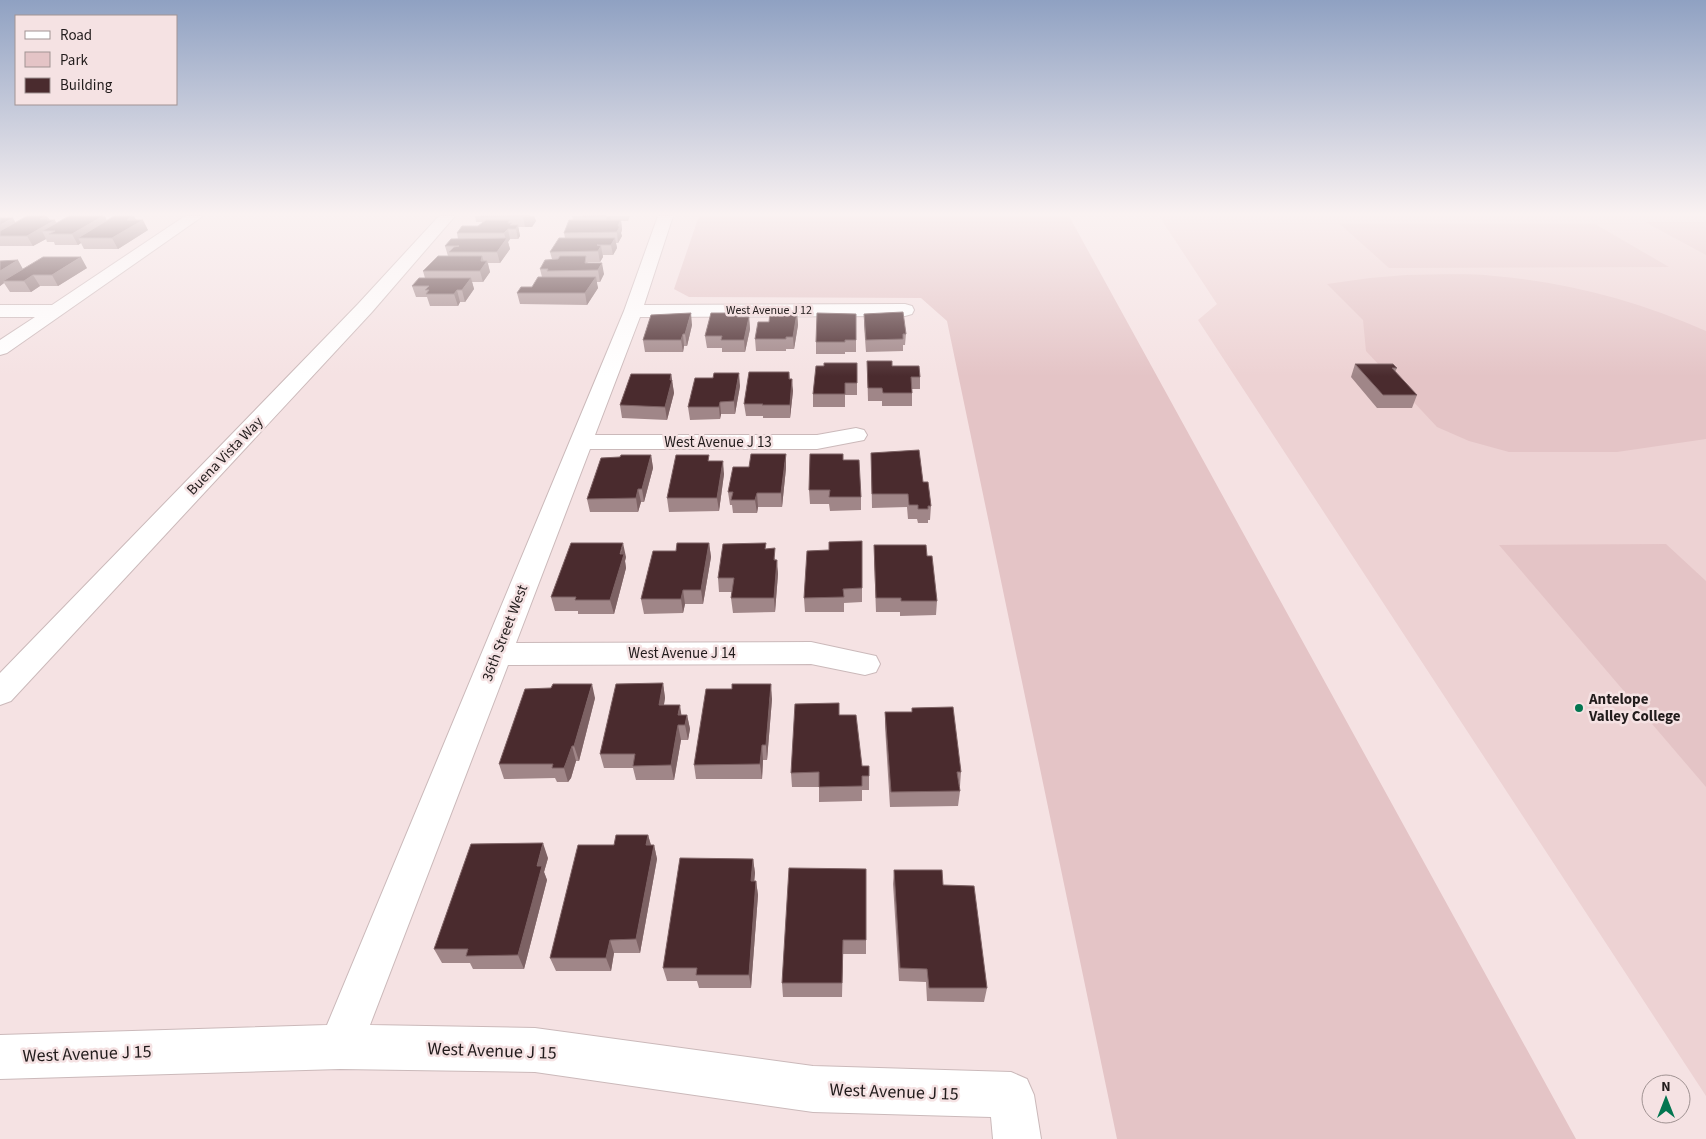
<svg xmlns="http://www.w3.org/2000/svg" width="1706" height="1139" viewBox="0 0 1706 1139" font-family="'Source Sans 3',sans-serif">
<style>
.built{fill:#edd2d3}
.green{fill:#e4c4c6}
.lines{fill:none;stroke-linecap:round;stroke-linejoin:round}
.minor-casing{stroke:#cbb9ba;stroke-width:2}
.minor{fill:#fff;fill-rule:evenodd}
.wall{fill:#a08688}
.shaded-wall{fill:#7d6264}
.building{fill:#4a2b2e;stroke:#7d6264}
.poi-dot{fill:#027650;stroke:#f5e2e3;stroke-width:2}
.labels{text-anchor:middle;dominant-baseline:central;stroke-width:5;stroke-linejoin:round;paint-order:stroke}
.far-street-label{font-size:12px;fill:#221c1c;stroke:#f5e2e3}
.street-label{font-size:15px;fill:#221c1c;stroke:#f5e2e3}
.poi-label{font-size:15px;font-weight:bold;fill:#221c1c;stroke:#f5e2e3;text-anchor:start}
.near-street-label{font-size:18px;fill:#221c1c;stroke:#f5e2e3}
</style>
<rect width="100%" height="100%" fill="#f5e2e3"/>
<polygon class="built" points="1159,216 1706,216 1706,1096 1198,320 1217,304"/>
<g class="green">
<polygon points="699,216 1069,216 1576,1139 1117,1139 947,321 921,298 689,297 674,289"/>
<polygon points="1645,222 1706,222 1706,255"/>
<polygon points="1340,224 1595,224 1669,267 1389,268"/>
<path d="M1406 275C1435 275 1465 273 1494 276 1567 282 1639 301 1706 331V439L1617 452H1509L1469 441 1437 427 1366 351 1363 320 1327 284 1370 278Z"/>
<polygon points="1666,544 1706,581 1706,787 1499,545"/>
</g>
<g class="lines">
<defs>
<g id="minor">
<polygon points="185,216 203,216 7,353 0,355 0,340 35,317 0,317 0,305 52,305"/>
<polygon points="439,216 455,216 372,312 11,701 0,705 0,673 358,304"/>
<polygon points="658,216 673,216 644,305 905,304 912,306 914,310 912,314 905,316 640,317 595,435 817,435 856,428 864,430 867,435 864,440 817,449 590,449 516,643 811,642 876,656 880,664 876,672 865,675 811,664 508,665 370,1025 535,1028 813,1066 1011,1072 1027,1079 1034,1095 1041,1139 993,1139 991,1117 813,1112 535,1072 340,1069 0,1079 0,1035 327,1025 624,311"/>
</g>
</defs>
<use href="#minor" class="minor-casing"/>
<use href="#minor" class="minor"/>
</g>
<g class="wall">
<polygon points="475,216 534,216 536,221 532,227 518,227 520,236 518,239 510,239 508,242 510,249 500,263 488,263 490,272 483,282 472,282 474,289 465,302 460,302 458,306 430,306 427,297 416,297 412,286 425,278 423,271 448,256 445,246 458,239 457,233 478,226 482,223 482,222 476,222"/>
<polygon points="572,216 630,216 628,221 621,221 622,230 621,233 622,236 618,243 616,243 617,248 613,255 603,255 603,257 600,262 587,262 604,274 600,282 596,282 598,288 587,305 520,304 517,293 532,287 542,277 540,269 552,259 550,252 565,238 564,233 573,220"/>
<polygon points="0,218 15,223 48,219 56,223 136,220 148,230 118,249 84,249 81,243 78,245 55,245 54,242 47,242 46,239 33,246 0,246"/>
<polygon points="0,261 23,269 87,268 58,286 40,286 31,292 10,292 4,283 0,286"/>
<polygon points="737,313 738,317 749,317 750,329 745,352 722,352 722,348 707,348 705,336"/>
<polygon points="797,313 798,325 794,349 786,349 786,351 756,351 755,339 769,322"/>
<polygon points="856,314 856,352 845,352 845,354 816,354 816,342"/>
<polygon points="864,314 906,334 905,345 903,345 903,351 866,352 864,326"/>
<polygon points="692,325 687,346 684,346 683,352 645,352 643,340"/>
<polygon points="867,361 892,366 920,377 920,389 912,389 912,406 882,406 882,401 868,401"/>
<polygon points="857,363 857,395 845,395 845,407 813,407 813,394 824,366"/>
<polygon points="1355,364 1397,368 1395,372 1417,395 1412,408 1377,408 1351,377"/>
<polygon points="789,372 790,379 793,391 790,418 763,418 763,416 746,416 744,404"/>
<polygon points="671,374 674,393 667,420 622,418 620,405"/>
<polygon points="740,386 735,414 721,414 720,419 690,420 688,407"/>
<polygon points="871,453 923,482 931,506 930,520 928,520 928,523 918,523 917,519 908,519 907,507 872,508"/>
<polygon points="651,455 653,468 644,502 641,502 638,512 590,512 587,499 620,457"/>
<polygon points="844,460 861,497 861,510 830,511 829,504 810,504 809,490"/>
<polygon points="710,461 724,474 719,511 669,512 667,498"/>
<polygon points="786,468 782,507 758,507 757,513 733,513 732,505 730,505 728,492"/>
<polygon points="862,541 862,602 844,603 844,612 805,612 804,598 829,550"/>
<polygon points="709,543 711,557 703,604 685,604 683,613 644,614 641,599 676,551"/>
<polygon points="874,545 927,556 937,601 936,615 900,616 900,612 876,612 874,559"/>
<polygon points="766,549 776,560 778,574 775,612 733,613 731,598 732,592 719,592 718,578"/>
<polygon points="626,557 625,561 626,568 614,614 578,614 578,611 555,611 551,597"/>
<polygon points="663,683 665,698 664,705 681,715 687,715 690,729 688,740 681,740 674,780 636,780 633,768 604,768 600,754"/>
<polygon points="595,698 579,761 576,761 571,778 568,782 557,782 555,778 504,779 499,764"/>
<polygon points="772,699 767,760 763,760 762,779 696,779 694,765"/>
<polygon points="912,708 961,772 960,786 959,786 960,791 958,806 890,807 885,727 885,712 912,712"/>
<polygon points="839,715 862,766 869,776 869,790 862,790 862,801 819,802 819,787 792,787 791,773"/>
<polygon points="648,835 651,845 654,845 657,859 640,953 614,953 611,971 556,971 550,958 614,845"/>
<polygon points="548,858 544,872 547,880 524,969 473,969 470,963 442,963 434,949"/>
<polygon points="753,859 755,873 754,881 756,881 758,895 751,988 699,988 697,981 667,981 663,968"/>
<polygon points="866,869 866,954 843,954 842,997 783,997 782,983"/>
<polygon points="894,870 943,885 987,988 984,1002 927,1001 926,982 899,981 893,884"/>
</g>
<g class="shaded-wall">
<polygon points="45,216 47,216 51,222 55,220 60,231 42,231 46,239 33,246 27,236 40,219"/>
<polygon points="103,216 105,216 109,226 78,238 81,243 78,245 72,234"/>
<polygon points="132,216 134,216 138,223 143,220 148,230 118,249 112,238 127,220"/>
<polygon points="534,216 536,221 532,227 525,227 523,217"/>
<polygon points="606,216 610,216 611,222 608,227"/>
<polygon points="13,218 19,228 0,236 0,225"/>
<polygon points="621,220 622,230 621,233 622,236 618,243 617,232 618,226"/>
<polygon points="518,225 520,236 518,239 516,229"/>
<polygon points="508,229 510,239 508,242 510,249 500,263 497,252 506,240 504,233"/>
<polygon points="615,238 617,248 613,255 611,245"/>
<polygon points="601,246 603,257 600,262 598,251"/>
<polygon points="482,256 485,265 487,261 490,272 483,282 480,271 481,261"/>
<polygon points="81,257 87,268 58,286 52,275"/>
<polygon points="18,260 24,271 3,281 4,283 0,286 0,271"/>
<polygon points="602,263 604,274 600,282 598,270"/>
<polygon points="33,275 40,286 31,292 24,281"/>
<polygon points="596,277 598,288 587,305 585,293"/>
<polygon points="471,278 474,289 465,302 462,290"/>
<polygon points="457,290 460,302 458,306 454,294"/>
<polygon points="691,313 692,325 687,346 685,334"/>
<polygon points="797,313 798,325 794,349 793,337"/>
<polygon points="749,317 750,329 745,352 744,340"/>
<polygon points="683,334 684,346 683,352 681,340"/>
<polygon points="739,373 740,386 735,414 734,401"/>
<polygon points="671,374 674,393 667,420 665,407"/>
<polygon points="792,379 793,391 790,418 790,405"/>
<polygon points="720,402 721,414 720,419 719,407"/>
<polygon points="786,454 786,468 782,507 781,493"/>
<polygon points="651,455 653,468 644,502 642,489"/>
<polygon points="723,461 724,474 719,511 717,498"/>
<polygon points="638,489 641,502 638,512 636,498"/>
<polygon points="757,493 758,507 757,513 755,500"/>
<polygon points="623,543 626,557 625,561 626,568 614,614 610,600"/>
<polygon points="709,543 711,557 703,604 701,590"/>
<polygon points="777,560 778,574 775,612 774,598"/>
<polygon points="683,590 685,604 683,613 681,599"/>
<polygon points="663,683 665,698 661,719 659,705"/>
<polygon points="592,684 595,698 579,761 574,746"/>
<polygon points="771,684 772,699 767,760 766,745"/>
<polygon points="680,705 682,719 678,715"/>
<polygon points="687,715 690,729 688,740 685,725"/>
<polygon points="678,725 681,740 674,780 671,765"/>
<polygon points="762,745 763,760 762,779 760,764"/>
<polygon points="572,746 576,761 571,778 568,782 564,768"/>
<polygon points="648,835 652,849 646,845"/>
<polygon points="543,843 548,858 544,872 547,880 524,969 518,955 537,866"/>
<polygon points="654,845 657,859 640,953 636,939"/>
<polygon points="753,859 755,873 753,895 751,881"/>
<polygon points="756,881 758,895 751,988 749,975"/>
<polygon points="610,940 614,953 611,971 606,958"/>
</g>
<g class="building">
<polygon points="27,216 45,216 40,219 49,219 47,220 55,220 27,236 0,236 0,231"/>
<polygon points="69,216 103,216 72,234 49,234 55,231 42,231"/>
<polygon points="114,216 132,216 127,220 143,220 112,238 78,238"/>
<polygon points="481,216 530,216 481,217"/>
<polygon points="583,216 606,216 582,217"/>
<polygon points="0,218 13,218 0,225"/>
<polygon points="486,220 510,220 508,223 512,223 510,225 518,225 516,229 508,229 504,233 457,233 462,226 478,226"/>
<polygon points="569,220 621,220 618,226 620,226 617,232 564,233"/>
<polygon points="507,238 497,252 449,252 454,247 459,246 445,246 451,239"/>
<polygon points="559,238 615,238 611,245 597,245 601,246 598,251 550,252"/>
<polygon points="438,256 482,256 481,261 487,261 480,271 423,271"/>
<polygon points="560,256 586,256 585,263 602,263 598,270 547,271 548,269 540,269 545,260 558,259"/>
<polygon points="43,257 81,257 52,275 33,275 24,281 3,281"/>
<polygon points="18,260 0,271 0,261"/>
<polygon points="538,277 596,277 585,293 517,293 521,287 532,287"/>
<polygon points="419,278 471,278 462,290 457,290 454,294 426,294 429,290 425,290 429,286 412,286"/>
<polygon points="903,312 906,334 903,334 903,339 866,340 864,314"/>
<polygon points="691,313 685,334 683,334 681,340 643,340 651,315"/>
<polygon points="711,313 737,313 737,317 749,317 744,340 721,340 722,336 705,336"/>
<polygon points="770,313 797,313 793,337 786,337 786,339 755,339 758,322 769,322"/>
<polygon points="817,313 856,314 856,340 845,340 845,342 816,342"/>
<polygon points="867,361 892,361 892,366 919,366 920,377 911,377 912,393 883,393 882,388 868,388"/>
<polygon points="824,363 857,363 857,383 845,383 845,394 813,394 816,366 824,366"/>
<polygon points="1355,364 1393,364 1397,368 1392,368 1417,395 1383,395"/>
<polygon points="749,372 789,372 789,379 792,379 790,405 762,405 763,404 744,404"/>
<polygon points="714,373 739,373 734,401 720,402 719,407 688,407 695,378 713,378"/>
<polygon points="631,374 671,374 670,380 672,380 665,407 620,405"/>
<polygon points="919,450 923,482 928,482 931,506 928,506 928,509 918,509 918,505 909,505 908,494 872,494 871,453"/>
<polygon points="751,454 786,454 781,493 757,493 755,500 731,500 733,492 728,492 733,467 749,467"/>
<polygon points="810,454 843,454 843,460 859,460 861,497 829,497 830,490 809,490"/>
<polygon points="621,455 651,455 642,489 638,489 636,498 587,499 601,458 620,457"/>
<polygon points="676,455 709,455 708,461 723,461 717,498 667,498"/>
<polygon points="862,541 862,588 843,589 844,597 804,598 807,551 829,550 829,542"/>
<polygon points="571,543 623,543 620,554 624,554 610,600 575,600 576,597 551,597"/>
<polygon points="677,543 709,543 701,590 683,590 681,599 641,599 653,551 676,551"/>
<polygon points="766,543 765,549 775,548 774,560 777,560 774,598 731,598 734,578 718,578 723,544"/>
<polygon points="874,545 926,545 927,556 932,556 937,601 901,601 901,598 876,598"/>
<polygon points="663,683 659,705 680,705 678,715 687,715 685,725 678,725 671,765 633,766 635,754 600,754 616,684"/>
<polygon points="553,684 592,684 574,746 572,746 566,763 564,768 552,768 553,764 499,764 525,689 551,688"/>
<polygon points="732,684 771,684 766,745 762,745 760,764 694,765 706,689 732,689"/>
<polygon points="839,703 839,715 856,715 862,766 869,766 869,776 862,776 862,786 819,787 819,772 791,773 795,704"/>
<polygon points="953,707 961,772 957,772 960,791 891,792 885,712 912,712 912,708"/>
<polygon points="616,835 648,835 646,845 654,845 636,939 610,940 606,958 550,958 578,845 614,845"/>
<polygon points="543,843 537,866 542,866 518,955 466,956 468,949 434,949 471,844"/>
<polygon points="680,858 753,859 751,881 756,881 749,975 696,975 697,968 663,968"/>
<polygon points="789,868 866,869 866,940 843,940 842,983 782,983"/>
<polygon points="894,870 942,870 943,885 974,886 987,988 929,988 927,969 900,968"/>
</g>
<linearGradient id="sky" x2="0" y2="1"><stop stop-color="#8fa1c2"/><stop offset="0.57" stop-color="#faf2f2"/><stop offset="1" stop-color="#faf2f2" stop-opacity="0"/></linearGradient>
<rect width="1706" height="376" fill="url(#sky)"/>
<circle class="poi-dot" cx="1579" cy="708" r="5"/>
<g class="labels">
<g class="far-street-label">
<text x="769" y="310">West Avenue J 12</text>
</g>
<g class="street-label">
<text x="718" y="442">West Avenue J 13</text>
<text transform="translate(225 456) rotate(-46)">Buena Vista Way</text>
<text transform="translate(505 633) rotate(-69)">36th Street West</text>
<text x="682" y="653">West Avenue J 14</text>
</g>
<g class="poi-label">
<text x="1589" y="699">Antelope<tspan x="1589" dy="17">Valley College</tspan></text>
</g>
<g class="near-street-label">
<text transform="translate(492 1051) rotate(2)">West Avenue J 15</text>
<text transform="translate(87 1054) rotate(-2)">West Avenue J 15</text>
<text transform="translate(894 1092) rotate(2)">West Avenue J 15</text>
</g>
</g>
<rect x="15" y="15" width="162" height="90" fill="#f5e2e3" stroke="#a19393"/>
<rect x="25" y="31" width="25" height="8" fill="#ffffff" stroke="#a19393"/>
<text x="60" y="40" font-size="15" fill="#221c1c">Road</text>
<rect x="25" y="52" width="25" height="15" fill="#e4c4c6" stroke="#a19393"/>
<text x="60" y="65" font-size="15" fill="#221c1c">Park</text>
<rect x="25" y="78" width="25" height="15" fill="#4a2b2e" stroke="#a19393"/>
<text x="60" y="90" font-size="15" fill="#221c1c">Building</text>
<g transform="translate(1666 1099)"><circle r="24" fill="#f5e2e3" stroke="#a19393"/>
<path d="M0-4L9 19L0 12L-9 19Z" fill="#027650"/>
<text y="-8" font-size="14" font-weight="bold" text-anchor="middle" fill="#221c1c">N</text>
</g>
</svg>
